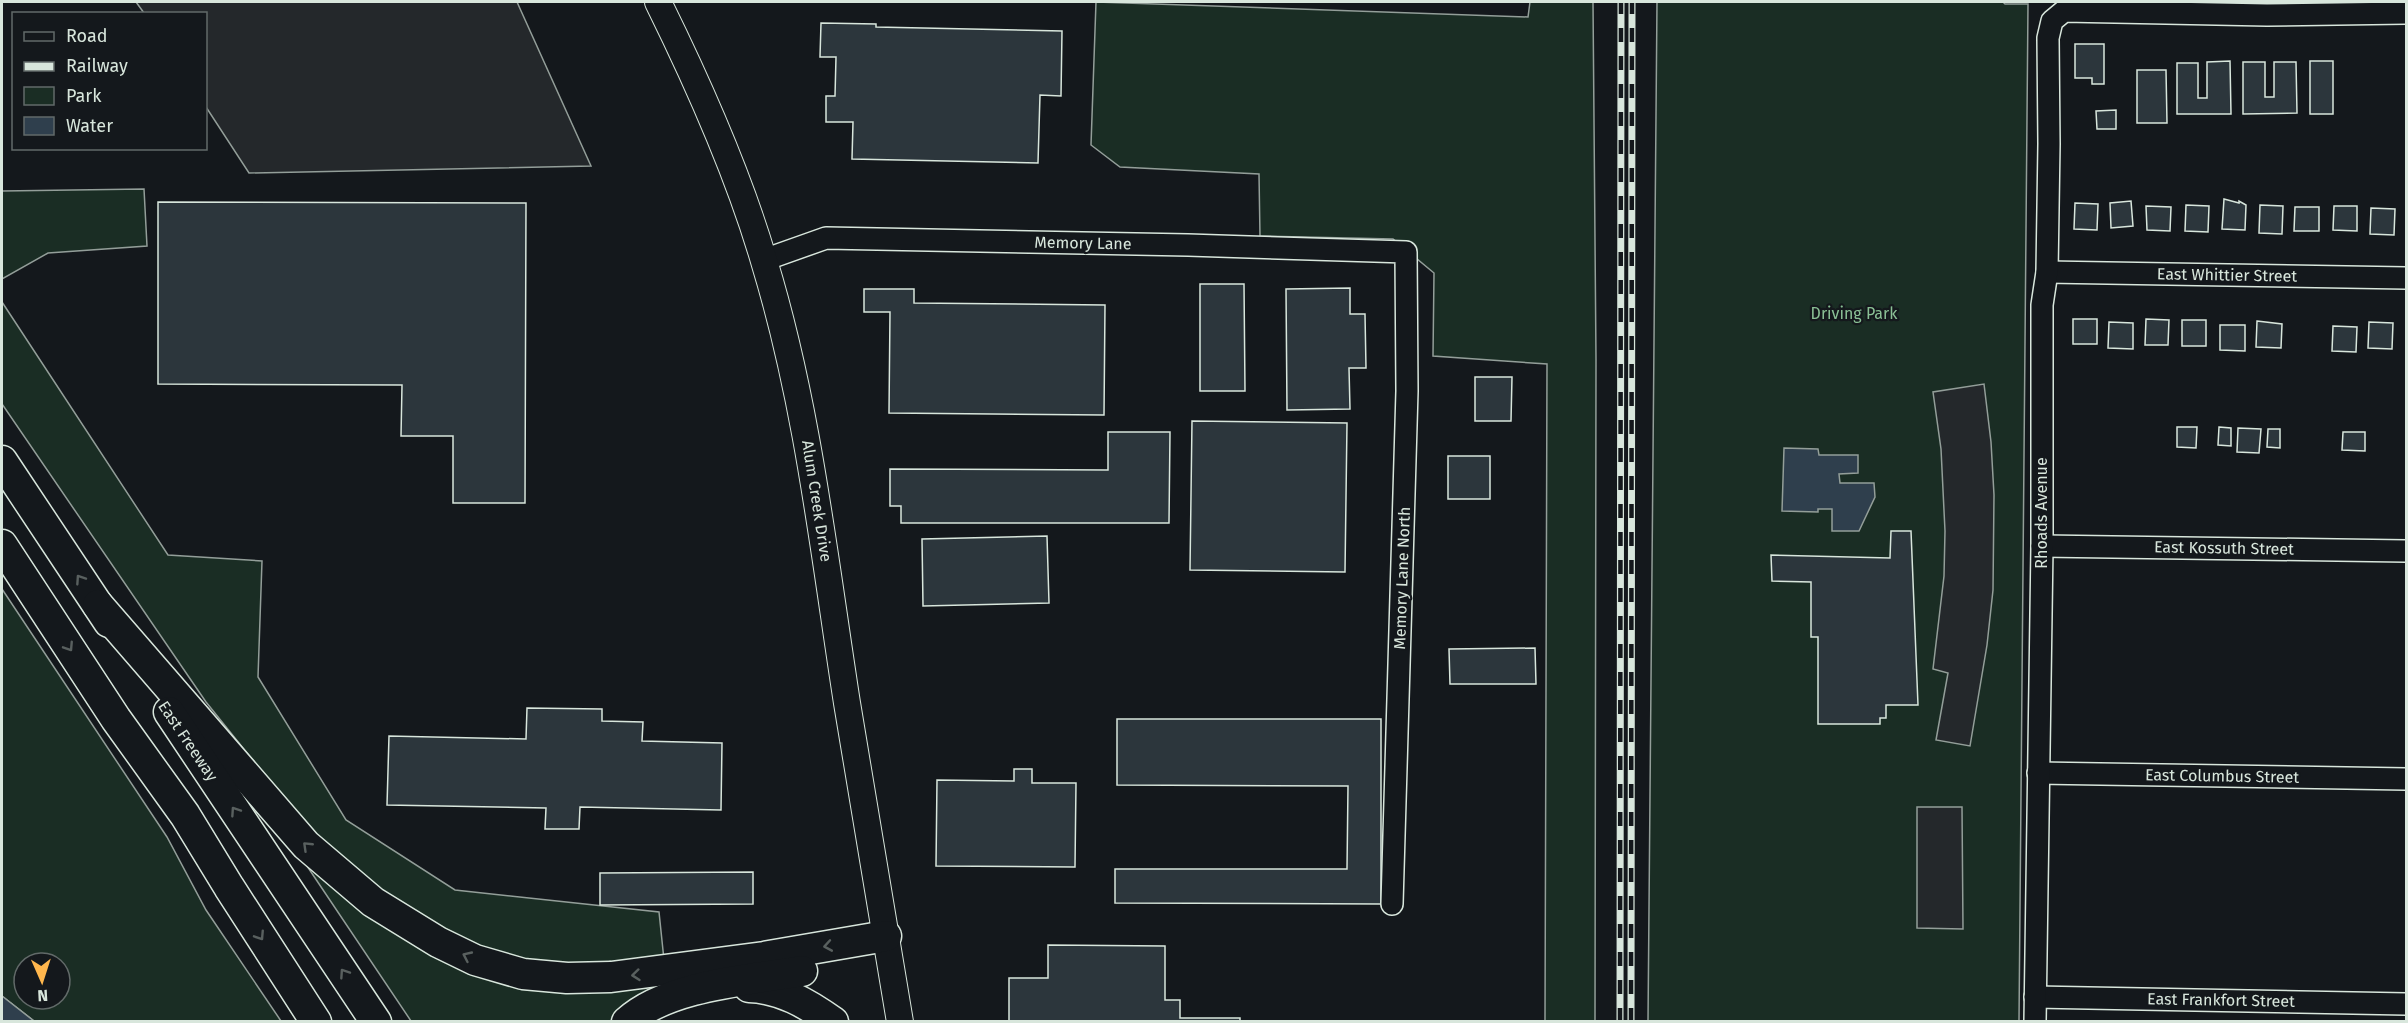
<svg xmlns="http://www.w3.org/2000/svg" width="2408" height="1023" viewBox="0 0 2408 1023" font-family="'Fira Sans',sans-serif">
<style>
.green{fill:#1a2d24;stroke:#939e99;stroke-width:1.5;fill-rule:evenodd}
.parking{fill:#24282b;stroke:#939e99;stroke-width:1.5}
.water{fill:#2f3f4d;stroke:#939e99;stroke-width:1.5}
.building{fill:#2c363c;stroke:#d8e6dc;stroke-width:1.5}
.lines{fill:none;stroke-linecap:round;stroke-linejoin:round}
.minor-casing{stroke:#d8e6dc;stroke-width:24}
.major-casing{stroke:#d8e6dc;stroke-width:28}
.highway-casing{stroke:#d8e6dc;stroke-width:33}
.minor{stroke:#14181c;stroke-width:21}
.major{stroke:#14181c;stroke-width:26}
.highway{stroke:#14181c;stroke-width:30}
.rail-casing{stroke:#d8e6dc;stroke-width:7}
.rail{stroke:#14181c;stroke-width:4.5;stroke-dasharray:14;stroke-linecap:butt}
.oneway{stroke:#59605f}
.labels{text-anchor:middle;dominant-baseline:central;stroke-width:4.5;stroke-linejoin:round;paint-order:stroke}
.street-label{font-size:16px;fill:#d8e6dc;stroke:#14181c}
.park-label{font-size:16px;fill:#8ac095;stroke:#14181c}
</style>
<rect width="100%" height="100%" fill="#14181c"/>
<g class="green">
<polygon points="1096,2 1528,17 1530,2 1593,2 1596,359 1595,1021 1545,1021 1547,364 1433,356 1434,273 1393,239 1260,236 1259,174 1120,167 1091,145"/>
<polygon points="1657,2 2003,2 2005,4 2028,4 2019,1021 1648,1022"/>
<polygon points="144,189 147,246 48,253 2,279 2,191"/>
<polygon points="2,302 168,555 262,561 258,677 346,820 455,890 659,912 664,960 555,970 490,953 398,906 312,834 206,702 2,404"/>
<path d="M2 589 167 837 206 910 281 1021H34L2 996ZM24 963H60V999H24Z"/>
<polygon points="307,866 451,960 667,983 614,1021 411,1021"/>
</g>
<g class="parking">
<polygon points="136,2 517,2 591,166 249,173 206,107 206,14 144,13"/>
<polygon points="1984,384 1991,442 1994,495 1993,590 1987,645 1970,746 1936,740 1948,673 1933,669 1944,576 1945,531 1941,449 1933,392"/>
<polygon points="1917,807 1962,807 1963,929 1917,928"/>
</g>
<g class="water">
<polygon points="1784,448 1818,449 1819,455 1858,455 1858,473 1839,474 1840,483 1874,483 1875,497 1859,531 1832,531 1832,509 1818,509 1818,512 1782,511"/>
<polygon points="2,996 34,1021 2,1021"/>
</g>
<g class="building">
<polygon points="821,23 876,24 876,27 1062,31 1061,96 1040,95 1038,163 852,159 853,122 826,122 826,96 835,96 836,57 820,57"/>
<polygon points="2075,44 2104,44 2104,84 2092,84 2092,78 2075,78"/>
<polygon points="2230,61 2231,114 2177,114 2177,63 2198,63 2198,98 2207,98 2207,62"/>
<rect x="2310" y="61" width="23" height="53"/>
<polygon points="2243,62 2265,62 2265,97 2274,97 2274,62 2296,62 2297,113 2243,114"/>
<polygon points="2137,70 2166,70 2167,123 2137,123"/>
<polygon points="2116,110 2116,129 2097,129 2096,111"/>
<polygon points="2224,199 2239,203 2239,201 2246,205 2245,230 2222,229"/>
<polygon points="2131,201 2133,226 2111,228 2110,203"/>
<polygon points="158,202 526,203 525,503 453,503 453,436 401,436 402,385 158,384"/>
<polygon points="2075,203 2098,204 2097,230 2074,229"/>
<polygon points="2186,205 2209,206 2208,232 2185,231"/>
<polygon points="2260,205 2283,206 2282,234 2259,233"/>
<polygon points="2146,206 2171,207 2170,231 2147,230"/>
<polygon points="2334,206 2357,206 2357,231 2333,230"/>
<polygon points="2295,207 2319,207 2319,231 2294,231"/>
<polygon points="2371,208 2395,209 2394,235 2370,234"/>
<polygon points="1200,284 1244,284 1245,391 1200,391"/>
<polygon points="1350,288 1350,314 1365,314 1366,368 1349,368 1350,409 1287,410 1286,289"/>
<polygon points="864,289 914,289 914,303 1105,305 1104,415 889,413 890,312 864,312"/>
<rect x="2073" y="319" width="24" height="25"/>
<polygon points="2146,319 2169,320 2168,345 2145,345"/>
<rect x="2182" y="320" width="24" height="26"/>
<polygon points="2257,321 2282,324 2281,348 2256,347"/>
<polygon points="2109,322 2133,323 2133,349 2108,348"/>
<polygon points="2369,322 2393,323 2392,349 2368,348"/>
<polygon points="2220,325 2245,325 2245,351 2220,350"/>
<polygon points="2333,326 2357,327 2356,352 2332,351"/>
<polygon points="1475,377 1512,377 1511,421 1475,421"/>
<polygon points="1192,421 1347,423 1345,572 1190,570"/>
<polygon points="2177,427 2197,427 2196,448 2177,447"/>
<polygon points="2219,427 2231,428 2231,446 2218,445"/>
<polygon points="2238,428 2261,429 2259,453 2237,452"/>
<polygon points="2268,429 2280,429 2280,448 2267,447"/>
<polygon points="1108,432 1170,432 1169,523 901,523 901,506 890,506 890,469 1108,470"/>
<polygon points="2343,432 2365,432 2365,451 2342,450"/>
<rect x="1448" y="456" width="42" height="43"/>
<polygon points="1891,531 1911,531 1918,705 1886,705 1886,718 1880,718 1880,724 1818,724 1818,637 1811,637 1811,582 1772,581 1771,555 1890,558"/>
<polygon points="1047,536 1049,603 923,606 922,539"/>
<polygon points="1535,648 1536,684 1450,684 1449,649"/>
<polygon points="527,708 602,709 602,721 643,722 642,741 722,743 721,810 580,807 579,829 545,829 546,808 387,805 389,736 526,739"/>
<polygon points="1117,719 1381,719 1381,904 1115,903 1115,869 1347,869 1348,786 1117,785"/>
<polygon points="1014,769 1032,769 1032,783 1076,783 1075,867 936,866 937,780 1014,781"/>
<polygon points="753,872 753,904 600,905 600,873"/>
<polygon points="1048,945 1165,946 1165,1000 1180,1000 1180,1018 1240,1018 1240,1022 1009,1022 1009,978 1048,978"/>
</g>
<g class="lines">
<defs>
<g id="minor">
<polyline points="764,260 826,238 1188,245 1406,252 1407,391 1392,904"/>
<polyline points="2047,272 2406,278"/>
<polyline points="2042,546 2406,551"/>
<polyline points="2038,773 2406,779"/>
<polyline points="2035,997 2406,1004"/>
<polyline points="2035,1022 2042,546 2042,305 2047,272 2049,144 2048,38 2052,21 2064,11 2267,15 2406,13"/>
</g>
<path id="major" d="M658 2C699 85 738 172 764 261 808 405 824 555 847 703 864 809 883 915 900 1022"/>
<g id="highway">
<polyline points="2,461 109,622"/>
<polyline points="2,545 116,719 185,815 229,887 316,1022"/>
<polyline points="98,605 306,845 373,902 438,942 475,960 523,974 567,978 611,977 764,957 886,936"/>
<polyline points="169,712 376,1022"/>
<path d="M749 987C781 988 808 1004 833 1022"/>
<path d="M627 1022C668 985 749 980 802 971"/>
</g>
</defs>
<use href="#minor" class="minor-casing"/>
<use href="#major" class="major-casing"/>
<use href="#highway" class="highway-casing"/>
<use href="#minor" class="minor"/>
<use href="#major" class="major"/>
<use href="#highway" class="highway"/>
<defs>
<g id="rail">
<polyline points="1620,1022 1621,2"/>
<polyline points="1631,1022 1632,2"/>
</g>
</defs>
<use href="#rail" class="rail-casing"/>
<use href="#rail" class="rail"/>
</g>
<defs><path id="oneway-chevron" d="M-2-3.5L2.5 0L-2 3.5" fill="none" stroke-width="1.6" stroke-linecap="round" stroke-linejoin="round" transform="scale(1.5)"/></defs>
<g class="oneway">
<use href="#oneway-chevron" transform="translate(80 579) rotate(-124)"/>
<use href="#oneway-chevron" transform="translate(69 647) rotate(57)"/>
<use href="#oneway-chevron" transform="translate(235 811) rotate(-124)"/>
<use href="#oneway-chevron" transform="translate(307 846) rotate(-136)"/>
<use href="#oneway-chevron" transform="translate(260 936) rotate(57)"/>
<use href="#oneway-chevron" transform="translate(828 946) rotate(170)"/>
<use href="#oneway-chevron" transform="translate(467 956) rotate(-155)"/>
<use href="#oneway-chevron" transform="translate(344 973) rotate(-124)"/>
<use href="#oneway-chevron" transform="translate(636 975) rotate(174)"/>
</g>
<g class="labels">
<g class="street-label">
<text transform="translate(1083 243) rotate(1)">Memory Lane</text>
<text transform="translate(2227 275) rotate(1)">East Whittier Street</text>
<text transform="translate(817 501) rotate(81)">Alum Creek Drive</text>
<text transform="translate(2041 513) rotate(-90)">Rhoads Avenue</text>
<text transform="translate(2224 548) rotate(1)">East Kossuth Street</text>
<text transform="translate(1402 578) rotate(-88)">Memory Lane North</text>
<text transform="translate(188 741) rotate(56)">East Freeway</text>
<text transform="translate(2222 776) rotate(1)">East Columbus Street</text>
<text transform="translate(2221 1000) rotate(1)">East Frankfort Street</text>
</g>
<g class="park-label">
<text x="1854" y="313">Driving Park</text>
</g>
</g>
<rect width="2408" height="1023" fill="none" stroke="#d8e6dc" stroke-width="6"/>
<rect x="12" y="12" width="195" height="138" fill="#14181c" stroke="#626a69" stroke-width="1.5"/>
<rect x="24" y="32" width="30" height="9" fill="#14181c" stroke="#626a69" stroke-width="1.5"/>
<text x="66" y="42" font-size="18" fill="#d8e6dc">Road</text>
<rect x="24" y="62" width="30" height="9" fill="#d8e6dc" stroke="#626a69" stroke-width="1.5"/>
<text x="66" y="72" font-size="18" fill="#d8e6dc">Railway</text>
<rect x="24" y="87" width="30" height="18" fill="#1a2d24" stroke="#626a69" stroke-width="1.5"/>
<text x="66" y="102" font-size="18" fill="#d8e6dc">Park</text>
<rect x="24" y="117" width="30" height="18" fill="#2f3f4d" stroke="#626a69" stroke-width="1.5"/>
<text x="66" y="132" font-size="18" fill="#d8e6dc">Water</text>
<g transform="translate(42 981) rotate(177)"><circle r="28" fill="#14181c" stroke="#626a69" stroke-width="1.5"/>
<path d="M0-4.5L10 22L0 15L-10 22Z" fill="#ffb74d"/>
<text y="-9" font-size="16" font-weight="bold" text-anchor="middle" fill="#d8e6dc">N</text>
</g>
</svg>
